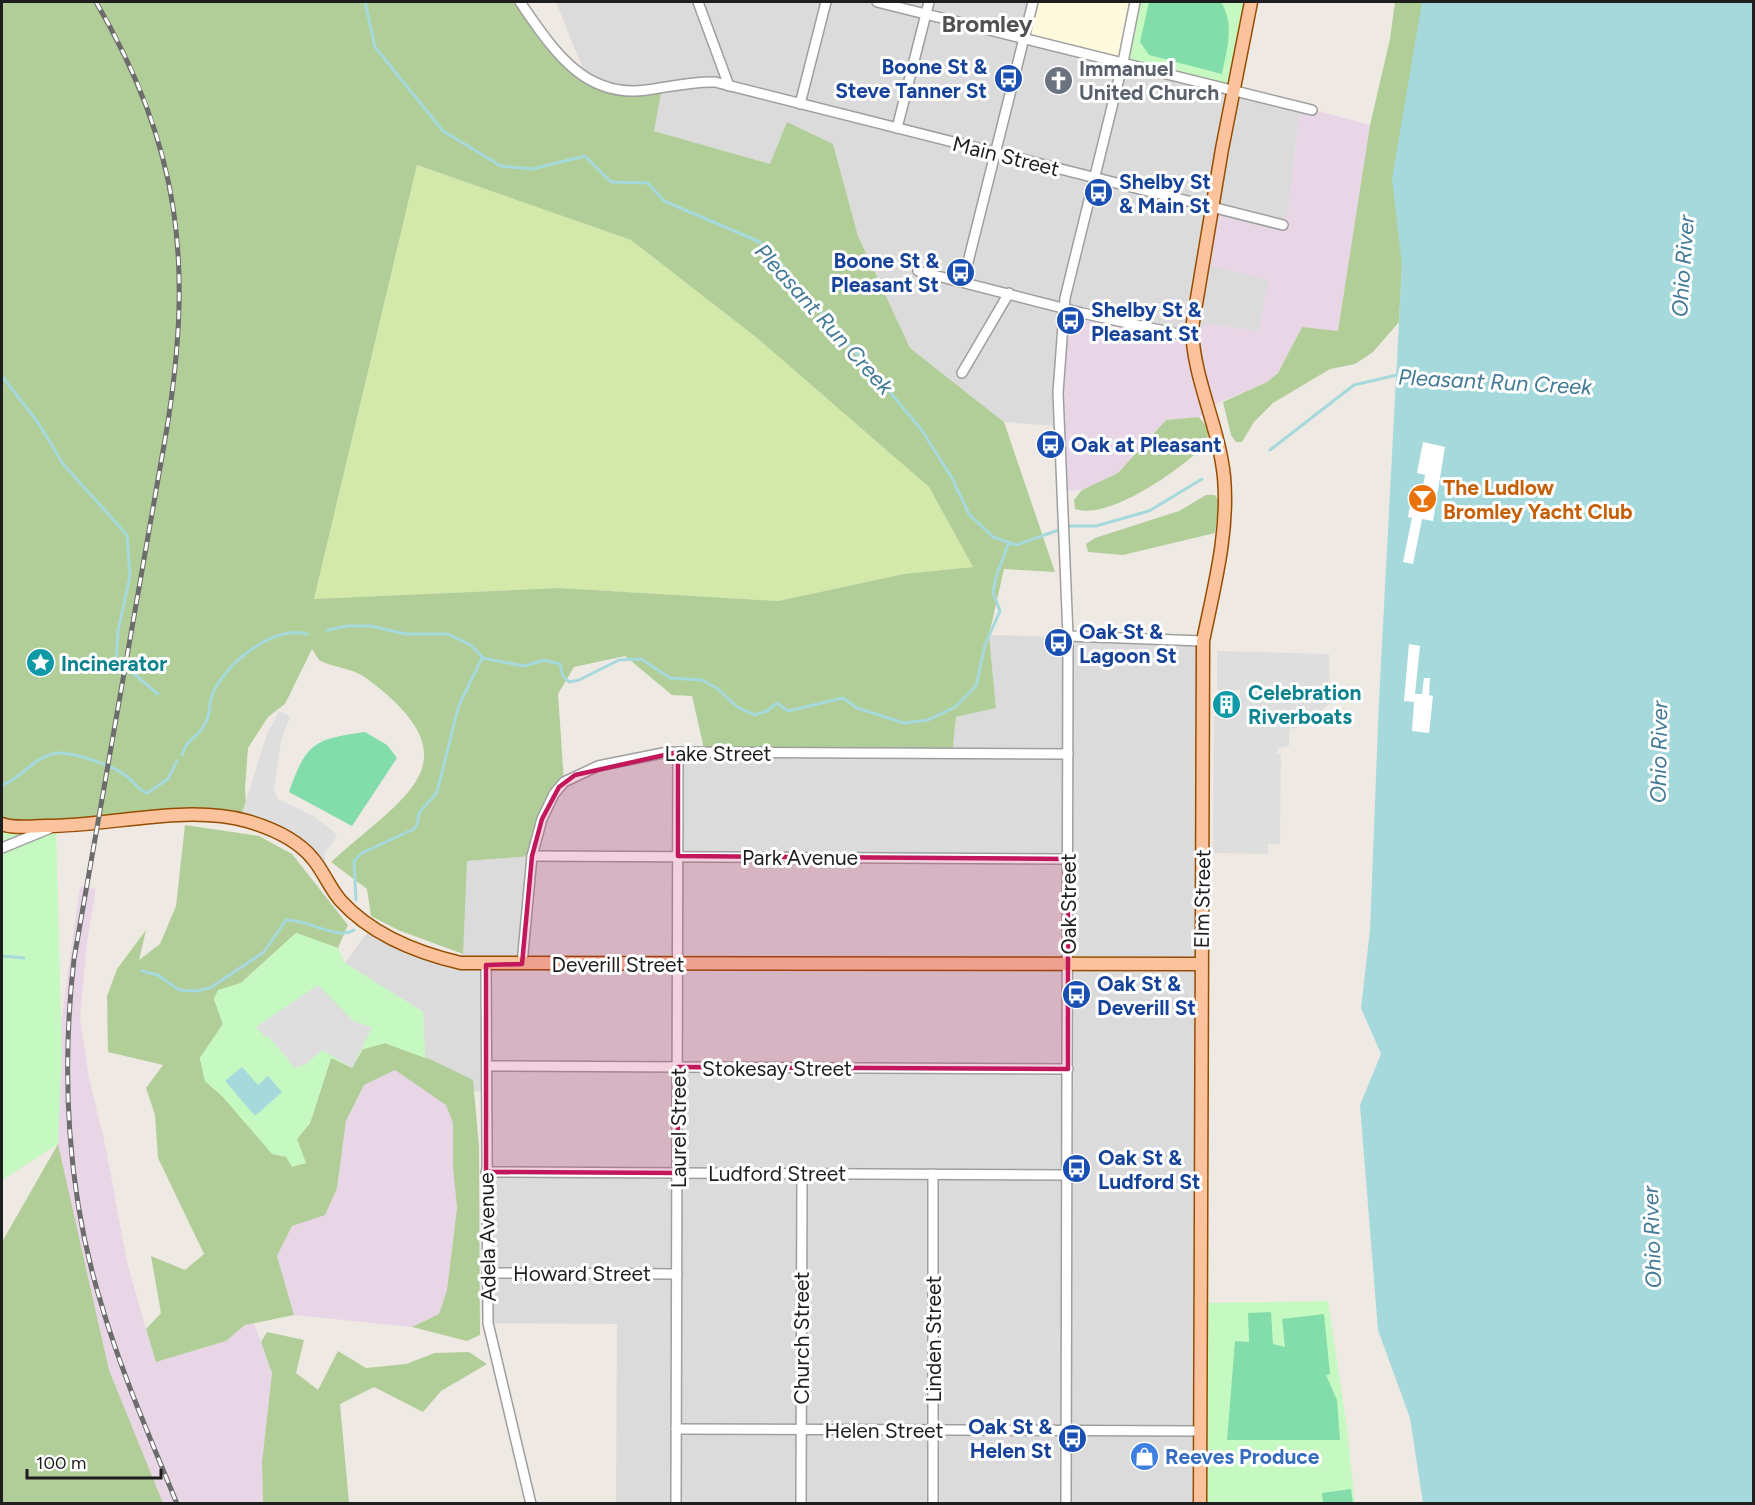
<svg xmlns="http://www.w3.org/2000/svg" width="1755" height="1505" viewBox="0 0 1755 1505" font-family="Figtree,sans-serif">
<style>
.residential{fill:#dcdbdb}
.industrial{fill:#e8d6e7}
.education{fill:#fff9dd}
.grass{fill:#d3e9aa}
.forest{fill:#b1ce99;fill-rule:evenodd}
.park{fill:#c6f9c1}
.pitch{fill:#82ddab}
.parking{fill:#dedede}
.water{fill:#a5d9dc}
.pier{fill:#fff}
.lines{fill:none;stroke-linecap:round;stroke-linejoin:round}
.stream{stroke:#a5d9dc;stroke-width:3}
.minor-casing{stroke:#9f9f9f;stroke-width:12}
.major-casing{stroke:#964d01;stroke-width:15}
.minor{stroke:#fff;stroke-width:9}
.major{stroke:#fbc39d;stroke-width:12}
.rail-casing{stroke:#6c6c6c;stroke-width:5}
.rail{stroke:#fff;stroke-width:3;stroke-dasharray:9;stroke-linecap:butt}
.marked{fill:#c2185b;fill-opacity:0.2;stroke:#c2185b;stroke-width:4.5;stroke-linejoin:round}
.labels{text-anchor:middle;dominant-baseline:central;stroke-width:6;stroke-linejoin:round;paint-order:stroke}
.transit-label{font-size:21px;font-weight:bold;fill:#164399;stroke:#fff;text-anchor:start}
.worship-label{font-size:21px;font-weight:bold;fill:#5b616d;stroke:#fff;text-anchor:start}
.street-label{font-size:21px;fill:#1e1e1e;stroke:#fff}
.food-label{font-size:21px;font-weight:bold;fill:#c56008;stroke:#fff;text-anchor:start}
.culture-label{font-size:21px;font-weight:bold;fill:#0d838f;stroke:#fff;text-anchor:start}
.shop-label{font-size:21px;font-weight:bold;fill:#366cbe;stroke:#fff;text-anchor:start}
.water-label{font-size:22px;font-style:italic;fill:#427a96;stroke:#fff}
.quarter-label{font-size:24px;font-weight:bold;fill:#515151;stroke:#fff}
</style>
<rect width="100%" height="100%" fill="#efe9e4"/>
<g class="residential">
<polygon points="556,2 1135,2 1123,62 1300,106 1289,206 1269,280 1259,331 1206,324 1192,337 1057,426 1004,422 910,348 858,236 833,144 770,164 654,131 622,92 587,79"/>
<polygon points="989,635 1203,641 1200,1503 616,1503 617,1324 488,1323 487,1093 426,1084 423,1012 345,963 372,926 461,963 467,861 532,856 542,819 564,782 634,757 952,754 956,717 996,708"/>
</g>
<g class="industrial">
<polygon points="1300,106 1370,125 1338,332 1302,327 1278,373 1267,382 1209,407 1199,417 1166,420 1118,473 1082,490 1061,491 1064,308 1192,337 1206,324 1259,331 1268,280 1203,264 1212,209 1283,225 1289,206"/>
<polygon points="80,886 96,889 87,942 80,1019 89,1078 105,1144 127,1262 146,1330 156,1362 226,1341 245,1325 254,1323 272,1373 262,1462 263,1503 163,1503 109,1370 58,1144 61,1024"/>
<polygon points="395,1070 447,1105 453,1123 453,1167 457,1208 447,1290 439,1314 412,1327 294,1315 277,1256 292,1226 337,1188 346,1121 364,1085"/>
</g>
<polygon class="education" points="1033,2 1135,2 1123,62 1025,39"/>
<polygon class="grass" points="417,165 631,240 757,338 929,487 973,567 904,574 778,601 559,588 314,599"/>
<g class="forest">
<path d="M2 2H520C547 38 573 82 621 91 633 93 650 88 662 87L654 131 770 164 787 122 833 144 858 236 910 348 1004 422 1055 572 1004 569 989 635 996 708 956 717 952 755 705 753 692 696 672 695 625 656 574 667 558 694 564 782 559 787 532 856 467 861 463 954 398 930 371 916 367 889 331 862C405 795 479 762 366 678 353 668 333 668 319 660L312 649 285 704 268 717 248 748 245 788 247 821 232 818 2 824ZM417 165 631 240 757 338 929 487 973 567 904 574 778 601 559 588 314 599Z"/>
<polygon points="1395,2 1447,2 1402,265 1399,322 1373,352 1355,364 1330,369 1273,403 1254,422 1242,442 1236,442 1231,435 1223,402 1267,382 1278,373 1302,327 1338,331 1370,125 1390,39"/>
<path d="M1199 417 1209 430 1206 445C1181 468 1110 521 1075 509L1074 500 1082 490 1118 473 1166 420Z"/>
<polygon points="1206,495 1215,495 1219,501 1215,533 1123,555 1088,552 1086,544 1095,538 1179,511"/>
<polygon points="185,825 259,836 292,854 348,925 338,948 296,933 241,983 218,991 214,999 223,1024 200,1058 205,1081 222,1096 297,1139 310,1123 331,1058 385,1043 432,1060 473,1080 479,1146 480,1335 467,1341 412,1327 439,1314 447,1290 457,1208 453,1167 453,1123 446,1105 395,1070 364,1085 346,1121 337,1188 325,1215 292,1226 277,1256 294,1315 245,1325 226,1341 156,1362 146,1329 161,1313 151,1256 185,1270 204,1254 158,1158 155,1115 146,1088 163,1065 108,1052 107,996 117,969 146,930 139,960 160,944 176,906"/>
<polygon points="58,1144 109,1370 163,1503 2,1503 2,1242"/>
<polygon points="267,1332 304,1340 296,1373 318,1390 338,1351 366,1368 406,1364 435,1353 469,1352 487,1364 441,1391 423,1412 374,1387 340,1404 349,1503 263,1503 262,1462 272,1373 261,1342"/>
</g>
<g class="park">
<polygon points="1135,2 1251,2 1233,91 1123,62"/>
<polygon points="2,824 56,826 62,1053 58,1144 2,1180"/>
<polygon points="296,933 338,948 345,963 423,1012 425,1058 385,1043 363,1049 352,1068 331,1058 310,1123 297,1139 306,1163 292,1167 286,1157 272,1154 222,1096 205,1081 200,1058 223,1024 214,999 218,990 241,983"/>
<polygon points="1328,1301 1347,1429 1355,1503 1200,1504 1201,1303"/>
</g>
<g class="pitch">
<path d="M1149 2H1221C1235 25 1227 49 1222 74L1149 55 1140 42Z"/>
<path d="M365 732 387 745 397 758 352 826 289 792C306 743 314 739 365 732Z"/>
<polygon points="1271,1312 1273,1344 1285,1347 1282,1319 1324,1314 1330,1374 1326,1375 1337,1400 1340,1440 1227,1440 1235,1341 1249,1342 1248,1313"/>
<polygon points="1351,1489 1353,1503 1323,1503 1322,1493"/>
</g>
<g class="parking">
<polygon points="1217,651 1329,654 1330,703 1301,727 1289,729 1289,746 1279,748 1276,753 1281,754 1280,844 1268,844 1268,854 1213,853 1214,716 1239,715 1240,690 1217,690"/>
<polygon points="279,711 290,716 281,741 274,790 278,799 313,816 334,832 337,837 325,853 325,864 313,849 289,831 241,816 267,734"/>
<polygon points="318,985 352,1020 372,1028 352,1068 322,1050 307,1064 295,1068 268,1036 266,1038 256,1027"/>
</g>
<g class="water">
<polygon points="1422,2 1753,2 1753,1503 1423,1503 1410,1418 1378,1330 1360,1105 1381,1054 1361,1008 1370,930 1379,701 1402,265 1392,179"/>
<polygon points="242,1067 258,1085 268,1076 282,1092 255,1116 225,1081"/>
</g>
<g class="pier">
<polygon points="1423,442 1445,447 1433,521 1422,519 1413,564 1403,562 1412,518 1408,517 1414,485 1423,486 1425,475 1417,473"/>
<polygon points="1409,644 1420,646 1415,694 1422,694 1424,678 1430,678 1429,695 1433,696 1429,733 1412,731 1414,702 1404,701"/>
</g>
<g class="lines">
<g class="stream">
<polyline points="365,2 375,47 443,131 501,166 532,169 585,156 611,182 648,183 664,201 760,242 775,257 921,429 952,478 969,514 993,537 1016,545 1070,526 1096,526 1149,511 1202,479"/>
<polyline points="2,376 39,424 63,464 127,535 130,576 118,631 116,665 134,674 158,694"/>
<polyline points="1270,450 1354,385 1401,374"/>
<polyline points="327,630 348,626 371,626 406,634 448,634 471,645 483,658 524,666 544,660 560,664 563,676 569,682 579,680 619,660 641,659 670,678 702,680 717,688 737,707 755,715 767,711 777,703 788,711 843,698 857,708 904,723 928,720 955,707 976,686 985,645 1000,611 993,593 996,577 1009,542"/>
<path d="M182 755C184 751 185 746 188 743 194 736 202 732 206 722 210 714 209 704 212 695 224 665 273 624 307 634"/>
<path d="M2 785C21 779 32 759 52 754 68 749 118 767 130 779 137 785 138 790 147 793L168 779 177 761"/>
<polyline points="356,900 354,861 362,853 414,829 417,825 419,813 437,792 459,705 482,658"/>
<polyline points="2,956 24,958"/>
<path d="M142 971 158 975 179 990 195 991 210 988 264 952 286 920C308 919 337 941 354 930"/>
</g>
<defs>
<g id="minor">
<path d="M520 2C552 48 583 99 647 90 670 87 692 81 715 82L1283 225"/>
<polyline points="698,2 729,86"/>
<polyline points="877,2 1312,110"/>
<polyline points="800,104 826,2"/>
<polyline points="897,128 929,2"/>
<polyline points="918,271 1082,313 1192,337"/>
<polyline points="963,282 1033,2"/>
<polyline points="962,373 1009,293"/>
<polyline points="1068,636 1203,641"/>
<polyline points="2,848 53,827"/>
<polyline points="532,856 1068,859"/>
<polyline points="522,964 532,856 542,819 554,794 564,782 598,766 668,752 1068,754"/>
<polyline points="486,965 488,1323 531,1504"/>
<polyline points="487,1066 1068,1069"/>
<polyline points="486,1172 1067,1175"/>
<polyline points="487,1273 677,1274"/>
<polyline points="676,1429 1200,1431"/>
<polyline points="676,1504 678,752"/>
<polyline points="801,1504 802,1173"/>
<polyline points="933,1504 933,1174"/>
<polyline points="1066,1504 1068,636 1058,393 1065,298 1123,62 1135,2"/>
</g>
<g id="major">
<path d="M2 824C15 829 32 826 47 826 110 826 186 804 247 821 271 828 297 839 313 859 324 872 330 889 341 901 371 934 418 953 461 963L1201 964"/>
<path d="M1200 1504 1203 641C1214 587 1229 532 1224 477 1219 426 1193 379 1192 328L1222 149 1251 2"/>
</g>
</defs>
<use href="#minor" class="minor-casing"/>
<use href="#major" class="major-casing"/>
<use href="#minor" class="minor"/>
<use href="#major" class="major"/>
<defs>
<path id="rail" d="M96 2C181 147 193 264 167 428L74 959C61 1073 67 1193 101 1303 121 1372 150 1437 177 1504"/>
</defs>
<use href="#rail" class="rail-casing"/>
<use href="#rail" class="rail"/>
</g>
<path class="marked" d="M678 752V856L1068 859V1069L678 1067V1173L486 1172V965L522 964 532 856 542 819 559 787 575 775Z"/>
<defs>
<symbol id="bus-disc" viewBox="-11 -11 22 22"><circle r="9.5" fill="#1a4fb4" stroke="#fff"/><path d="M-5-6H5V4H4V6H2V4H-2V6H-4V4H-5ZM-3.5-4V0h7V-4ZM-3.5 1.2v1.5H-2V1.2ZM2 1.2v1.5H3.5V1.2Z" fill="#fff"/></symbol>
<symbol id="church-disc" viewBox="-11 -11 22 22"><circle r="9.5" fill="#6b7280" stroke="#fff"/><path d="M-1.2-6h2.4v3.5h3.3v2.4h-3.3V6h-2.4V-.1h-3.3v-2.4h3.3Z" fill="#fff"/></symbol>
<symbol id="bar-disc" viewBox="-11 -11 22 22"><circle r="9.5" fill="#e8710a" stroke="#fff"/><path d="M-6-5H6L.8 .8V4.5H3.5V6h-7V4.5H-.8V.8Z" fill="#fff"/></symbol>
<symbol id="sight-disc" viewBox="-11 -11 22 22"><circle r="9.5" fill="#0f9aa8" stroke="#fff"/><path d="M0-6L1.8-2.2L6-1.7L2.9 1.2L3.7 5.4L0 3.3L-3.7 5.4L-2.9 1.2L-6-1.7L-1.8-2.2Z" fill="#fff"/></symbol>
<symbol id="building-disc" viewBox="-11 -11 22 22"><circle r="9.5" fill="#0f9aa8" stroke="#fff"/><path d="M-4-6H4V6H1V3H-1V6H-4ZM-2.5-4.3h1.7v1.8h-1.7ZM.8-4.3h1.7v1.8H.8ZM-2.5-1h1.7V.8h-1.7ZM.8-1h1.7V.8H.8Z" fill="#fff"/></symbol>
<symbol id="shop-disc" viewBox="-11 -11 22 22"><circle r="9.5" fill="#3f7fe0" stroke="#fff"/><path d="M-5-2.5h2.3a2.7 3.5 0 0 1 5.4 0H5L5.5 6h-11ZM-1.5-2.5h3a1.5 2.3 0 0 0-3 0Z" fill="#fff"/></symbol>
</defs>
<g fill-rule="evenodd">
<use href="#bus-disc" x="992" y="62" width="33" height="33"/>
<use href="#church-disc" x="1042" y="64" width="33" height="33"/>
<use href="#bus-disc" x="1082" y="176" width="33" height="33"/>
<use href="#bus-disc" x="944" y="256" width="33" height="33"/>
<use href="#bus-disc" x="1054" y="304" width="33" height="33"/>
<use href="#bus-disc" x="1034" y="428" width="33" height="33"/>
<use href="#bar-disc" x="1406" y="482" width="33" height="33"/>
<use href="#bus-disc" x="1042" y="626" width="33" height="33"/>
<use href="#sight-disc" x="24" y="646" width="33" height="33"/>
<use href="#building-disc" x="1210" y="688" width="33" height="33"/>
<use href="#bus-disc" x="1060" y="978" width="33" height="33"/>
<use href="#bus-disc" x="1060" y="1152" width="33" height="33"/>
<use href="#bus-disc" x="1056" y="1422" width="33" height="33"/>
<use href="#shop-disc" x="1128" y="1440" width="33" height="33"/>
</g>
<g class="labels">
<g class="transit-label">
<text x="987" y="66" text-anchor="end">Boone St &amp;<tspan x="987" dy="24">Steve Tanner St</tspan></text>
<text x="1119" y="181">Shelby St<tspan x="1119" dy="24">&amp; Main St</tspan></text>
<text x="939" y="260" text-anchor="end">Boone St &amp;<tspan x="939" dy="24">Pleasant St</tspan></text>
<text x="1091" y="309">Shelby St &amp;<tspan x="1091" dy="24">Pleasant St</tspan></text>
<text x="1071" y="444">Oak at Pleasant</text>
<text x="1079" y="631">Oak St &amp;<tspan x="1079" dy="24">Lagoon St</tspan></text>
<text x="1097" y="983">Oak St &amp;<tspan x="1097" dy="24">Deverill St</tspan></text>
<text x="1098" y="1157">Oak St &amp;<tspan x="1098" dy="24">Ludford St</tspan></text>
<text x="1052" y="1426" text-anchor="end">Oak St &amp;<tspan x="1052" dy="24">Helen St</tspan></text>
</g>
<g class="worship-label">
<text x="1079" y="68">Immanuel<tspan x="1079" dy="24">United Church</tspan></text>
</g>
<g class="street-label">
<text transform="translate(1006 156) rotate(14)">Main Street</text>
<text x="718" y="753">Lake Street</text>
<text x="800" y="857">Park Avenue</text>
<text transform="translate(1202 899) rotate(-89)">Elm Street</text>
<text transform="translate(1068 904) rotate(-90)">Oak Street</text>
<text x="618" y="964">Deverill Street</text>
<text x="777" y="1068">Stokesay Street</text>
<text transform="translate(678 1128) rotate(-90)">Laurel Street</text>
<text x="777" y="1173">Ludford Street</text>
<text transform="translate(487 1237) rotate(-91)">Adela Avenue</text>
<text x="582" y="1273">Howard Street</text>
<text transform="translate(801 1338) rotate(-90)">Church Street</text>
<text transform="translate(933 1339) rotate(-90)">Linden Street</text>
<text x="884" y="1430">Helen Street</text>
</g>
<g class="food-label">
<text x="1443" y="487">The Ludlow<tspan x="1443" dy="24">Bromley Yacht Club</tspan></text>
</g>
<g class="culture-label">
<text x="61" y="663">Incinerator</text>
<text x="1248" y="692">Celebration<tspan x="1248" dy="24">Riverboats</tspan></text>
</g>
<g class="shop-label">
<text x="1165" y="1456">Reeves Produce</text>
</g>
<g class="water-label">
<text transform="translate(1683 266) rotate(-86)">Ohio River</text>
<text transform="translate(824 319) rotate(48)">Pleasant Run Creek</text>
<text transform="translate(1495 382) rotate(3)">Pleasant Run Creek</text>
<text transform="translate(1659 752) rotate(-89)">Ohio River</text>
<text transform="translate(1652 1237) rotate(-92)">Ohio River</text>
</g>
<g class="quarter-label">
<text x="987" y="23">Bromley</text>
</g>
</g>
<rect width="1755" height="1505" fill="none" stroke="#1e1e1e" stroke-width="6"/>
<path d="M27 1469v9h134v-9" fill="none" stroke="#1e1e1e" stroke-width="3"/>
<text x="36" y="1469" font-size="18" fill="#1e1e1e" stroke="#ffffff" stroke-width="4.5" paint-order="stroke">100 m</text>
</svg>
